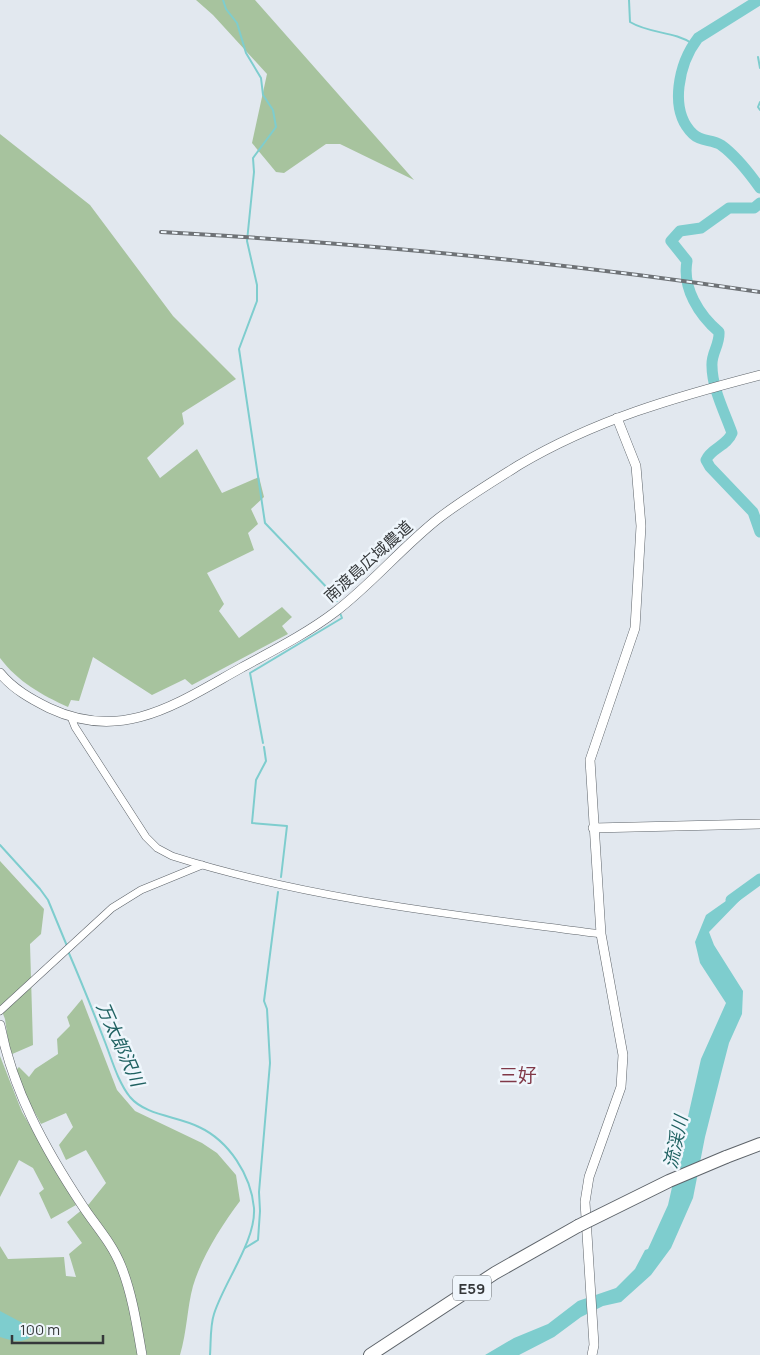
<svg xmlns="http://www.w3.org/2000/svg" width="760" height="1355" viewBox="0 0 760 1355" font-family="Manrope,'Noto Sans JP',sans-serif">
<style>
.green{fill:#a7c39e}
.water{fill:#7ecdce}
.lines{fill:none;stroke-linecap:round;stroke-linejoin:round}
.stream{stroke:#7ecdce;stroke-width:2}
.river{stroke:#7ecdce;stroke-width:11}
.minor-casing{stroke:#5e646a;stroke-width:8}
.tertiary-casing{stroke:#5e646a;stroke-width:10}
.motorway-casing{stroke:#5e646a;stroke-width:14}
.minor{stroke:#fff;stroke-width:7}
.tertiary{stroke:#fff;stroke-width:9}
.motorway{stroke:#fff;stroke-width:12}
.rail-casing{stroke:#6e7276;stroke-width:4}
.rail{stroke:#eff6fc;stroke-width:2;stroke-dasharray:5.5;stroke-linecap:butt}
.motorway-bridge-casing{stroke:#5e646a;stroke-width:14;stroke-linecap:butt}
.motorway-bridge{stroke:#fff;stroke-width:12}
.labels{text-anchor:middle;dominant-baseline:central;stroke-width:5;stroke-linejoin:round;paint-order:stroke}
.shield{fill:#eff6fc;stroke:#6d7174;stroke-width:1}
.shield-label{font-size:15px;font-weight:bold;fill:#35383a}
.street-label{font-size:16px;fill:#35383a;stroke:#eff6fc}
.water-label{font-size:18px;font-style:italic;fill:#1f6161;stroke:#eff6fc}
.quarter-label{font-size:19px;fill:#803847;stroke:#eff6fc}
</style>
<rect width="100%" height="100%" fill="#e2e8ef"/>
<g class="green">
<polygon points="196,0 255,0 414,180 340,144 326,144 284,173 276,172 252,143 267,74 213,15"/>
<path d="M0 134 90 205 173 316 236 379 182 413 184 424 147 458 160 478 197 449 222 493 259 477 264 497 251 509 258 524 248 533 254 550 207 573 224 604 219 611 239 638 282 607 292 617 282 626 288 634 192 685 185 679 152 695 93 657 79 701 71 700 68 707C42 695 18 682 0 658Z"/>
<polygon points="0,861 44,909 41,934 30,944 33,1045 10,1055 5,1019 0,1006"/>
<path d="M82 999 117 1090 135 1111 202 1143 217 1153 236 1175 240 1201C222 1225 202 1256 193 1286 187 1308 187 1332 180 1355H0V1246L8 1259 64 1257 66 1276 76 1277 69 1254 82 1243 67 1222 89 1204 106 1183 86 1150 66 1160 59 1145 73 1127 66 1113 41 1124 22 1089 16 1070 19 1067 29 1077 35 1069 58 1054 57 1039 70 1026 67 1017Z"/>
<polygon points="0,1056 22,1112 76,1205 51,1219 39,1193 44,1189 33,1168 19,1160 0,1197"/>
</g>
<g class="water">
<polygon points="743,889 743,897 709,932 714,945 743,991 742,1014 729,1043 722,1070 705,1137 693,1198 671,1248 651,1275 621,1302 603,1306 581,1317 554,1337 519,1355 485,1355 514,1338 548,1324 578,1301 616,1288 635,1269 645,1250 648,1249 668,1205 701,1059 726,1003 700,963 695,942 706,915"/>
<path d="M0 1311 32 1328 34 1333C25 1345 13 1341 0 1337Z"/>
</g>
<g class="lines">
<g class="stream">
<polyline points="223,0 226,9 237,23 246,53 261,78 263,95 273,110 276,127 253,158 254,172 247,241 257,285 257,301 239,349 265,523 334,595 337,601"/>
<path d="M629 0 630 22C650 34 674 31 693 44"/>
<polyline points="758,57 760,68"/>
<polyline points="760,102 758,107 760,110"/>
<polyline points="263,743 250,673 342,618 340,613"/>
<polyline points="264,747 266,761 256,780 252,823 287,826 281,877"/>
<polyline points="0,845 40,889 48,900 67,946"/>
<path d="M68 951C81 981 93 1011 105 1042 112 1060 118 1082 130 1097 146 1116 178 1116 199 1127 229 1141 251 1175 254 1208 256 1241 224 1282 214 1314 210 1326 211 1342 210 1355"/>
<polyline points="245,1248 258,1240 260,1211 259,1192 270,1063 267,1009 264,1001 278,892"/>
</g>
<g class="river">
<path d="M759 0 698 38C679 63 668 110 693 134 701 142 712 139 721 145 735 155 750 174 760 188"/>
<path d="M760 203 754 208H729L701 228 680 231 671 241 687 261C682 288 699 315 719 332 720 345 711 353 712 366 712 388 725 413 732 433 727 446 711 448 706 460L710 467 753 512 760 532"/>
<polyline points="731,900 760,879"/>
</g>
<defs>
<g id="minor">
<path d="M71 717 75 727 146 837 157 848 172 856C311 900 457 915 601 934"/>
<polyline points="0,1011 112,908 141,890 202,865"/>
</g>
<g id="tertiary">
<path d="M0 673C13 689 31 699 49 708 123 743 178 703 241 668 272 651 306 634 335 612 372 584 402 547 439 518 464 499 492 482 519 465 595 420 675 397 760 375"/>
<polyline points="593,828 760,824"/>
<path d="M0 1025C13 1091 45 1149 82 1205 95 1225 112 1243 121 1266 132 1293 137 1326 142 1355"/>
<polyline points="592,1355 594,1345 585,1202 589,1177 621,1087 623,1055 601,934 590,760 635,628 641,526 636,466 617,418"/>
</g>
<g id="motorway">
<polyline points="726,1157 760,1144"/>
<polyline points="370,1355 495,1273 578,1226"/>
</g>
</defs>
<use href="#minor" class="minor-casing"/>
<use href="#tertiary" class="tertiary-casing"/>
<use href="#motorway" class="motorway-casing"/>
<use href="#minor" class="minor"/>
<use href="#tertiary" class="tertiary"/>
<use href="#motorway" class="motorway"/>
<defs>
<path id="rail" d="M161 232C361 243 561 262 760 292"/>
</defs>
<use href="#rail" class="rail-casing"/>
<use href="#rail" class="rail"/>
<defs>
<polyline id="motorway-bridge" points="578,1226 669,1181 726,1157"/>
</defs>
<use href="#motorway-bridge" class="motorway-bridge-casing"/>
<use href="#motorway-bridge" class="motorway-bridge"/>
</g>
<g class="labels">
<rect class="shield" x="453" y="1275.5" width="38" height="25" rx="4"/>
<g class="shield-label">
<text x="472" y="1288">E59</text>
</g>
<g class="street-label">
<text transform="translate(368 561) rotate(-42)">南渡島広域農道</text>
</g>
<g class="water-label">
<text transform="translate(121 1044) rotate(66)">万太郎沢川</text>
<text transform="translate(675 1142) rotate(-78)">流渓川</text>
</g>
<g class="quarter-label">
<text x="518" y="1075">三好</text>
</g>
</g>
<path d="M12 1335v8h91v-8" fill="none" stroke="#35383a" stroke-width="2.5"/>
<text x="20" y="1335" font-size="15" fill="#35383a" stroke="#eff6fc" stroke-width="4" paint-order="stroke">100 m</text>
</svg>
